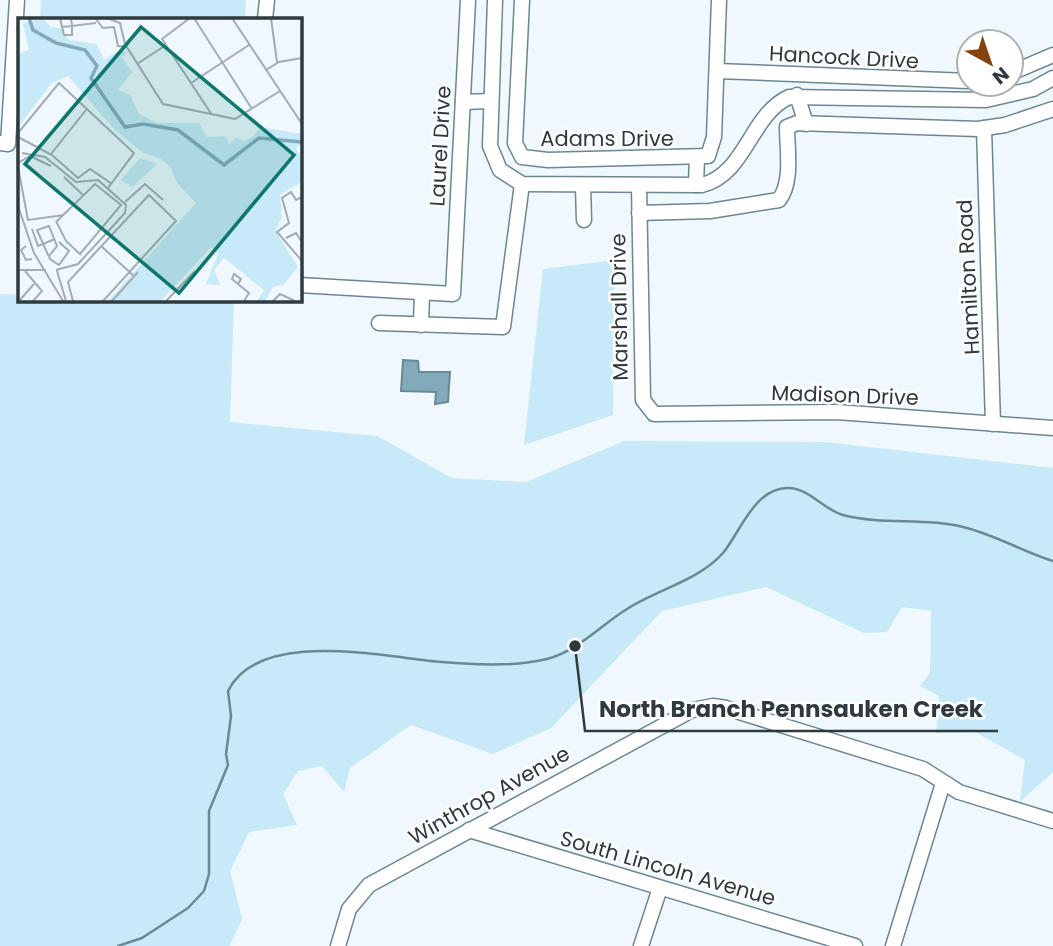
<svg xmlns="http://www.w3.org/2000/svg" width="1053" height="946" viewBox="0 0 1053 946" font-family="Poppins,sans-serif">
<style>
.green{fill:#c8e9f7}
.water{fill:#83aaba;stroke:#6a8895;stroke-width:2}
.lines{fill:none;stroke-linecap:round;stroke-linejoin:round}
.stream{stroke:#6a8895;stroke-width:2.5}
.minor-casing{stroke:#6e8690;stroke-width:17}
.minor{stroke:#fff;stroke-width:14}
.labels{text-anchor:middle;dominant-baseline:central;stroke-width:5;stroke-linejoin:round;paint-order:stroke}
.street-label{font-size:21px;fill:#2f3a3e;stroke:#fff}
.inset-river{fill:none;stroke:#83aaba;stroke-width:3.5}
.inset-road{fill:none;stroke:#a2acb1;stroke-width:2}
.view{fill:#0f766e;fill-opacity:0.15;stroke:#0f766e;stroke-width:3.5}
.inset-edge{fill:none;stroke:#2f3a3e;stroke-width:3.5}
.leader{fill:none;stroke:#2f3a3e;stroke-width:2.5}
.callout-dot{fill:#2f3a3e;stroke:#fff;stroke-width:2.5}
.callout-label{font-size:23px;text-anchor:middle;font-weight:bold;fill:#2f3a3e;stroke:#fff;stroke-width:5;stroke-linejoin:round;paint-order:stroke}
</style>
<rect width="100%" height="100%" fill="#eef8fd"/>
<g class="green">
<polygon points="41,0 246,0 245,19 40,19"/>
<polygon points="614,260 613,415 524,445 543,269"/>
<polygon points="0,294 19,295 19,299 234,299 230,422 377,436 452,478 526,482 624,441 825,442 1053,468 1053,772 1020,802 1025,760 975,732 936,733 939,696 920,686 930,673 931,611 902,607 887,632 864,633 766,587 662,611 551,728 493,754 411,725 350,768 344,792 322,766 298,771 283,794 297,825 249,832 230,871 242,918 230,946 0,946"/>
</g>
<polygon class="water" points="403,360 418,361 419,372 450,372 448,402 435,404 436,392 401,391"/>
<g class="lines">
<path class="stream" d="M118 946 142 938 188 908 204 891 209 874V811L228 765 226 754 231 716 228 691C260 627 386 658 442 662 475 665 515 667 547 659 578 651 601 625 627 609 658 589 698 581 723 553 741 531 754 489 787 488 808 487 824 510 843 515 882 525 921 518 959 526 992 533 1021 551 1053 561"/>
<defs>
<g id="minor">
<path d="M495 0 490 146 500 170 522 184 702 185C746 174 750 115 789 97L986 100 1033 89 1053 78"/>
<polyline points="522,0 515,143 522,157 548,160 708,156 714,137 719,0"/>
<polyline points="265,19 267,0"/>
<polyline points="717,71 969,81"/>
<polyline points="1011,73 1053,55"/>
<polyline points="797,95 806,124"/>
<polyline points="463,102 491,101"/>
<polyline points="984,128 993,424"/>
<polyline points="0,143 8,144 17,0"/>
<polyline points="696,185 697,157"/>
<polyline points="583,186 584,220"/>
<polyline points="639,186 643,400 654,414 837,412 1053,428"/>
<path d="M639 213 710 211 779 200C793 182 787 149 787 127L797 123 978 129 1005 125 1053 109"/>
<polyline points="299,285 453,294 468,0"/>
<polyline points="379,323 503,327 522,184"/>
<polyline points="421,325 422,293"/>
<polyline points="469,830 855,946"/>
<polyline points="338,946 349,909 369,885 692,710 713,706 726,708 923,769 959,792 1053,821"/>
<polyline points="641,946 660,888"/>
<polyline points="893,946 943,783"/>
</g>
</defs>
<use href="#minor" class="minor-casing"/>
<use href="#minor" class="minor"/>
</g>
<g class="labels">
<g class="street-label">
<text transform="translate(844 57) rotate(3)">Hancock Drive</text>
<text x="607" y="138">Adams Drive</text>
<text transform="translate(440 146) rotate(-87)">Laurel Drive</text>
<text transform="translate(968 277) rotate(-93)">Hamilton Road</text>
<text transform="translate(619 307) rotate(-91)">Marshall Drive</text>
<text transform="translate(845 395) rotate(2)">Madison Drive</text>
<text transform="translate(489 795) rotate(-29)">Winthrop Avenue</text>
<text transform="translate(668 868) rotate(16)">South Lincoln Avenue</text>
</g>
</g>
<g transform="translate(18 18)">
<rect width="284" height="284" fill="#eef8fd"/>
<path d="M25 1 33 9 42 10 51 22 79 26 86 42 98 34H110L104 39 114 54 100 72 112 77 121 96 139 105H181L189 119 207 118 211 126 218 119 226 123 233 120 243 109 283 116V126L278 130 283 139V164L262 177 264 200 257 213 280 249 265 267 255 269 247 283H239L246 272 206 240 196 252 202 267 188 266 200 236 193 229 143 283H90L178 185 159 165 153 150 143 141 124 134 95 110 50 58 34 65 0 109V36L11 32 5 5ZM122 140 139 146 114 169 103 162Z" fill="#c8e9f7"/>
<path class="inset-river" d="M11 0 15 12 38 25 67 32 79 48 73 60 107 109 125 106 160 112 206 147 241 120 284 124"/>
<path class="inset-road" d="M42 0 44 9 54 8V17H46L44 9M53 0 54 8 78 5M77 0 85 10 96 9 100 28 109 29M89 0 102 5 107 26 145 86 217 101 262 73M172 0 144 21 194 97M176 0 234 91M214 0 284 106M253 0 259 44M119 46 148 27M248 52 261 44 284 40M173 65 231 27M0 115 41 65 116 135 90 170M0 119 34 137 60 160 72 151 94 166M4 135 27 139 58 164 80 162 108 187 107 195 60 246 38 252M33 136 68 92M0 145 12 138 33 148M0 149 10 202 46 197M46 159 65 177M284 179 278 182 273 174 264 180 271 205 259 214 284 243M107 184 127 166 145 182M0 188 16 235 45 283M38 203 48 223 63 237M38 204 77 166 103 187 62 236M14 211 20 228 37 221M268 220 278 215 284 224M8 228 3 232 8 242 14 241M83 228 116 258M31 238 39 228 31 208 19 212 30 237 31 238 32 241 41 247 51 233 41 224M0 252H28M7 253 24 273 15 283M39 253 48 283M220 266 223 261 216 256 214 261 231 275 226 283M1 283 16 266M55 283 50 264 131 177 158 203 85 283M94 283 120 254M148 283 177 253M255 283 262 276 277 283"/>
<path class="view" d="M123 9 276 137 161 275 7 146Z"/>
<rect width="284" height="284" class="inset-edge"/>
</g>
<path class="leader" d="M575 646L585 731H998"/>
<circle class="callout-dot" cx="575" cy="646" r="7"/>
<g class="callout-label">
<text x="791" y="717">North Branch Pennsauken Creek</text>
</g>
<g transform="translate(990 63) rotate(140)"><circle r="33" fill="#ffffff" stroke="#acb0b2" stroke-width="2"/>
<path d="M0-5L12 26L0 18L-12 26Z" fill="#85430f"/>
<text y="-10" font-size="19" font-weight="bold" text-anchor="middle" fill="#2f3a3e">N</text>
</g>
</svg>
